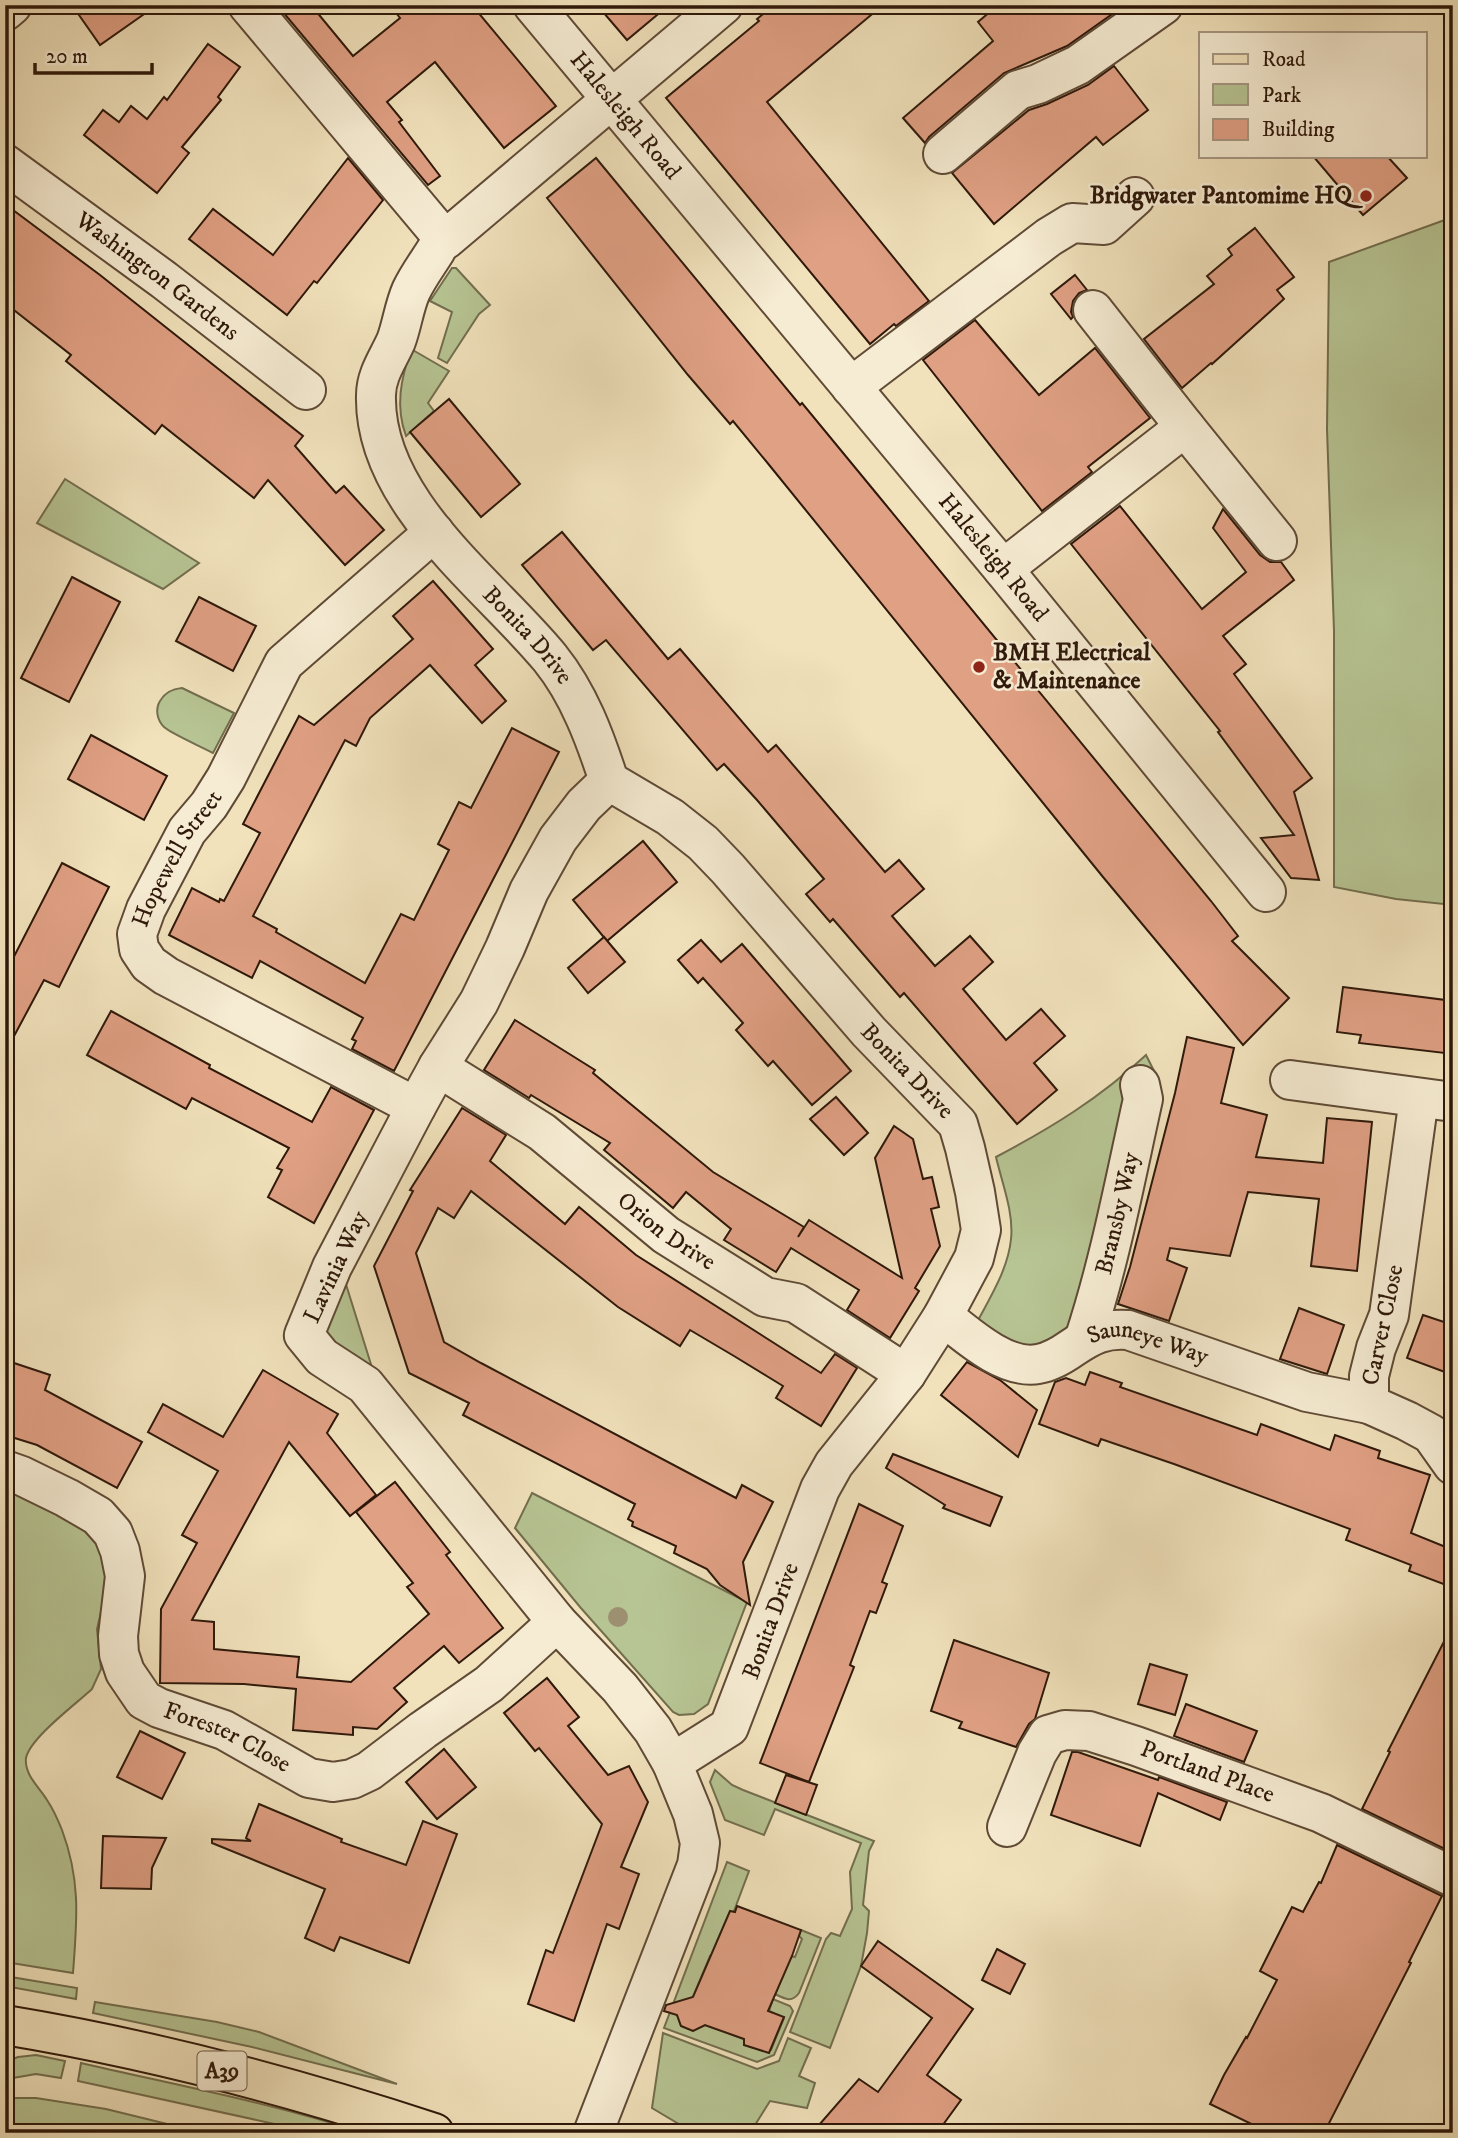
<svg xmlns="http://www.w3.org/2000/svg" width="1458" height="2138" viewBox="0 0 1458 2138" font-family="'IM FELL DW Pica',serif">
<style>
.green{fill:#b7c493;stroke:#726e4e;stroke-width:2}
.building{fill:#e0a084;stroke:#2e180a;stroke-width:2}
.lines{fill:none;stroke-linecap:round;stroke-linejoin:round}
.minor-casing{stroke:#5f4a36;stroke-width:42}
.major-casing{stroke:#2e180a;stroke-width:42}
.minor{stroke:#f6ecd3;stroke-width:38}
.major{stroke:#f1e2bc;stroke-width:38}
.tree{fill:#9c9071}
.poi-dot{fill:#8f2418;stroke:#f6ecd3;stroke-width:2.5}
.labels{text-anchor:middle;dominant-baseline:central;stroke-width:5;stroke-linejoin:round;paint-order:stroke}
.shield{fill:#f6ecd3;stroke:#6a5846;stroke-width:2}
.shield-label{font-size:23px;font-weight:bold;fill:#2e180a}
.street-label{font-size:24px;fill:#2e180a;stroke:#f6ecd3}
.poi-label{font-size:24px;font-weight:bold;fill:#2e180a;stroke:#f6ecd3;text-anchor:end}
</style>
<rect width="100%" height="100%" fill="#f1e2bc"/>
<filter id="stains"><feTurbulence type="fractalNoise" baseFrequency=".00286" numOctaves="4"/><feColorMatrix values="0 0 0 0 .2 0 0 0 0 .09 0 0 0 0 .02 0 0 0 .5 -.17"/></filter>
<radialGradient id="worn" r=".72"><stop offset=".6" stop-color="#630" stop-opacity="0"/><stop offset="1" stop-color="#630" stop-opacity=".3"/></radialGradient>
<g class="green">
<polygon points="1453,217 1453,905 1396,899 1334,887 1334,631 1327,429 1329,262"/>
<polygon points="452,268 456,268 490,305 479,314 447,363 438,358 452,312 430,301"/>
<path d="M411 349 449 371 428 403 434 411 406 436C395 406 401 379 411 349Z"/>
<polygon points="65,479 199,563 163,589 37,523"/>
<path d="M182 688 234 713 213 753C202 747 172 734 164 727 157 720 155 709 160 701 165 692 172 689 182 688Z"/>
<path d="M1146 1055 1154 1071 1135 1083 1076 1327 1027 1353 975 1326C989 1299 1008 1270 1011 1239 1014 1213 1002 1183 996 1157 1051 1128 1100 1098 1146 1055Z"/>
<polygon points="344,1278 374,1374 328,1345 323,1321"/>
<path d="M5 1485 94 1533 106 1554 107 1587 97 1629 101 1669 92 1689C76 1704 30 1738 26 1758 24 1775 40 1788 47 1800 53 1809 58 1820 62 1830 81 1881 77 1920 73 1973L5 1962Z"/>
<polygon points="532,1493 747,1602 708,1704 694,1714 679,1715 673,1712 580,1607 515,1528"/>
<polygon points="715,1770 732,1785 743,1790 874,1841 869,1851 863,1905 869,1911 867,1933 861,1966 830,2048 790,2032 826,1939 831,1933 840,1936 852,1909 850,1872 861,1843 775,1809 764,1835 725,1820 710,1782"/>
<polygon points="727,1862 749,1871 716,1959 710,1956 693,1997 677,2015 681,2026 693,2031 705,2025 744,2039 744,2045 764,2051 771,2050 784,2018 769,2011 773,1999 790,2006 793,2011 774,2055 757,2062 664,2028"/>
<path d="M801 1930 821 1938 799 1993C792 2003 785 1999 775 1994L791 1956 795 1957 802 1939 799 1936Z"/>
<polygon points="5,1976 77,1988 76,1999 5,1986"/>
<polygon points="95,2002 217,2022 259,2032 397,2084 252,2047 93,2013"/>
<polygon points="663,2033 757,2069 779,2061 788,2038 811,2048 799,2076 815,2083 807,2108 770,2101 750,2133 694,2133 652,2108"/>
<polygon points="36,2055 65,2061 61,2078 36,2074 13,2078 5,2076 5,2062 18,2057"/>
<path d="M81 2063C176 2085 272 2103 364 2133H316L78 2081Z"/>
<polygon points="5,2098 36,2098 106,2109 204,2133 5,2133"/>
</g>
<g class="building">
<polygon points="72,5 157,5 100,45"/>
<polygon points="277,5 311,5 353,56 400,18 390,5 472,5 556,106 504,148 435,62 387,102 402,120 399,122 440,176 428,185"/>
<polygon points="597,5 669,5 627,40"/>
<polygon points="774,5 883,5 767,102 929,301 896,326 894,324 870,344 666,98 759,21 757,19"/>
<polygon points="998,5 1125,5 1067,46 1004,73 929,137 925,143 903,118 993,41 978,22"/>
<polygon points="208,44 240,67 218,97 221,100 182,147 189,153 157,193 84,135 103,110 119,122 131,106 147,119 164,97 167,100"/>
<polygon points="1114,66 1148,110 1103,145 1096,137 994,224 952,173 1029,110 1047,104 1088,85"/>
<polygon points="1313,156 1387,156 1407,178 1363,215"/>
<polygon points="348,158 383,200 317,283 314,281 287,315 189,239 213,209 273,255"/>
<polygon points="596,158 800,405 802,403 881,499 1211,901 1238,936 1232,941 1289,998 1243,1045 1103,877 770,466 733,421 730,424 688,375 547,198"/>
<polygon points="5,204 100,275 303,436 295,446 336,493 344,486 384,530 345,565 268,480 254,498 162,425 155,434 66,361 71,355 5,303"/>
<polygon points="1255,228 1294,277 1277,290 1284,299 1212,364 1211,363 1182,388 1144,339 1214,284 1207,276 1232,255 1228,249"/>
<polygon points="1075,275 1087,290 1079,293 1073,301 1071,312 1073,317 1071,319 1051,294"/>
<polygon points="975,320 1039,395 1095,348 1150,418 1088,467 1092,472 1042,511 923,360"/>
<polygon points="449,399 520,484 481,517 410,432"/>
<polygon points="1120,506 1202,609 1246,572 1213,528 1223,509 1260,555 1270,562 1281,562 1294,580 1223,636 1246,664 1234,674 1312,778 1294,792 1319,880 1291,878 1261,838 1294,835 1218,732 1220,731 1071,544"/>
<polygon points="562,532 668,659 680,649 768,752 776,745 885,872 899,860 924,889 892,916 935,966 970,936 993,962 963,989 1006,1040 1041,1009 1065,1036 1034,1063 1057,1090 1017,1124 904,993 900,997 833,919 830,922 806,894 824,879 757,800 724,764 717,770 606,640 593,650 522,565"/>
<polygon points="72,577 120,602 69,702 21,678"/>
<polygon points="433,581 493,649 475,665 506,701 482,723 430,665 370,718 356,746 345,740 253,916 277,929 276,932 365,983 401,914 414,920 449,850 438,844 459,802 471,808 512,728 559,752 394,1071 352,1049 356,1041 352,1039 363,1018 260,961 252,978 169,935 192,888 219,902 220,899 224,901 260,833 243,824 299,716 314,725 413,639 393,616"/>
<polygon points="199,597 256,626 233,671 176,641"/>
<polygon points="91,735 167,776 144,820 68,779"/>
<polygon points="643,841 677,882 607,941 573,900"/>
<polygon points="62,863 109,887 59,987 44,980 5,1053 5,974"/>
<polygon points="604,937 625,962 588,993 568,968"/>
<polygon points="701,940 721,962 742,944 851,1071 812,1105 773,1061 768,1066 736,1030 743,1023 703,978 698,983 678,960"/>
<polygon points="1343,987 1453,1001 1453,1054 1359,1043 1361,1035 1337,1032"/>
<polygon points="111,1011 210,1065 209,1068 312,1122 331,1087 374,1110 314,1223 268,1197 282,1170 277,1168 289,1148 192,1098 186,1109 87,1055"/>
<polygon points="515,1020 595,1070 593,1073 713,1172 804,1227 798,1237 809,1220 902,1278 875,1158 894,1126 913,1139 923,1179 932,1177 939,1207 931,1209 940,1246 915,1288 919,1291 890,1338 847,1310 859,1290 791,1248 776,1272 724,1240 731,1229 686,1192 673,1208 604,1150 610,1143 531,1095 529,1098 484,1070"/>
<polygon points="1187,1037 1234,1048 1221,1103 1267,1115 1256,1157 1323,1163 1327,1118 1372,1122 1357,1271 1311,1266 1319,1199 1248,1192 1230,1256 1170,1248 1167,1260 1187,1268 1169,1321 1118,1304 1130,1267 1175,1093"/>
<polygon points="836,1097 868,1133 844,1155 810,1119"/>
<polygon points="462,1108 506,1135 490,1161 565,1224 579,1207 636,1255 821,1373 835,1354 857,1368 821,1426 776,1398 783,1386 734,1356 690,1330 680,1346 618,1307 471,1191 454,1218 438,1208 416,1253 444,1342 481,1363 736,1498 742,1485 773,1502 743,1562 750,1605 720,1585 707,1569 674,1553 676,1546 632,1526 633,1522 628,1519 635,1504 463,1415 469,1403 409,1373 374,1266 413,1191 410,1190"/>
<polygon points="1299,1308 1344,1325 1327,1374 1280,1359"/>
<polygon points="1423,1315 1453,1325 1453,1375 1407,1358"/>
<polygon points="5,1360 50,1375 45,1390 142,1442 117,1488 37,1445 5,1435"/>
<polygon points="967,1362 1000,1380 1037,1410 1018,1457 941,1395"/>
<polygon points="263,1370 338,1414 327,1433 376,1495 350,1516 289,1442 192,1620 214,1622 214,1649 299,1657 297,1677 351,1682 429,1614 407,1587 413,1583 356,1512 395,1482 450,1552 446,1555 503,1628 459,1663 444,1646 394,1688 407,1702 377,1729 353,1727 353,1735 293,1730 296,1689 244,1684 160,1683 161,1609 197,1543 182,1535 218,1471 148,1432 163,1404 223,1437"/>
<polygon points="1090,1372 1122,1383 1120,1387 1257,1435 1261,1424 1330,1450 1335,1435 1380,1451 1378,1458 1430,1475 1411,1533 1453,1550 1453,1581 1448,1579 1446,1585 1409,1571 1411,1565 1346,1540 1350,1529 1174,1464 1101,1439 1098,1446 1039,1424 1055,1382 1066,1378 1085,1385"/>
<polygon points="893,1454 1002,1497 990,1526 943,1508 945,1505 886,1468"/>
<polygon points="859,1504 903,1526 882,1582 887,1584 876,1613 870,1611 850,1665 854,1667 809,1782 760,1763"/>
<polygon points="1453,1624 1453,1853 1362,1809 1390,1752 1388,1751"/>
<polygon points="954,1640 1049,1673 1035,1719 1029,1724 1016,1747 959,1728 962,1722 931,1711"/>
<polygon points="1150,1664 1187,1675 1175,1715 1138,1704"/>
<polygon points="547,1678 579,1717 568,1726 608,1775 629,1766 648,1802 621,1867 639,1874 619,1929 607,1924 574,2021 528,2004 546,1950 553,1953 602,1824 539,1748 535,1751 504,1713"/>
<polygon points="1186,1704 1257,1731 1244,1762 1174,1736"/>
<polygon points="140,1731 185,1753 162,1799 117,1777"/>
<polygon points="444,1749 476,1787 437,1819 406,1782"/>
<polygon points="1072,1752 1078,1752 1158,1780 1159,1777 1227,1802 1220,1820 1158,1793 1140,1846 1051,1815"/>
<polygon points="786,1775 817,1785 806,1815 775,1803"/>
<polygon points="259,1804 342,1839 341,1842 406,1865 423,1821 457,1834 409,1963 340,1937 334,1951 305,1938 325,1889 212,1843 212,1839 251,1841 246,1838"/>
<polygon points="103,1836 166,1838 152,1868 151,1889 101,1888"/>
<polygon points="1337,1845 1442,1896 1409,1962 1411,1963 1324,2133 1270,2133 1210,2104 1224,2075 1246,2037 1247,2038 1277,1980 1260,1971 1292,1907 1303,1912 1319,1882 1321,1883"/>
<polygon points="737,1906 801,1930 792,1956 768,2011 784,2017 769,2053 744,2045 744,2039 705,2025 693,2031 681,2026 677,2015 664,2011 666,2005 693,1997 730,1911 735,1912"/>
<polygon points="878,1941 973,2009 927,2075 961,2100 937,2133 812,2133 859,2079 878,2092 932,2018 861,1966"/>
<polygon points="997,1949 1025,1964 1010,1994 982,1980"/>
</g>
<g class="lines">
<defs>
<g id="minor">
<polyline points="248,5 445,240 723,5"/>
<path id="s1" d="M533 5 1003 569 1266 892"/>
<polyline points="5,11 12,5"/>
<polyline points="943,154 1018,90 1038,84 1078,65 1163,5"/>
<path id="s2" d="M5 164 164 280 306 390"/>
<path id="s3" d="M436 250C428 263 418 276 411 291 404 307 402 325 396 341 388 359 376 375 376 395 373 501 489 584 550 658 579 694 595 738 609 781L670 817 703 843 728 869 869 1032 958 1124 965 1148 975 1192 981 1230 974 1258 943 1316 906 1374 834 1464 820 1489 729 1727 672 1763 693 1814 700 1843 697 1865 593 2133"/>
<polyline points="1093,310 1185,427"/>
<polyline points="851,387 1049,237 1072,223 1104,225 1135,197"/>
<polyline points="1003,569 1185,427 1277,541"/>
<polyline points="609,781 584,805 558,839 529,891 505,948 479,1002 438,1067 416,1107 332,1267 304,1335 322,1357 365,1385 557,1622 620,1688 653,1730 672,1763"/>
<path id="s4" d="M438 1067 542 1132 666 1235 765 1297 796 1303 906 1374"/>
<polyline points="1290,1080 1453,1102"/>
<polyline points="1419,1098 1389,1315 1376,1348 1369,1376 1369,1404 1407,1421 1431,1434 1453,1465"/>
<path id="s5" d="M416 1107 166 976 149 964 139 949 137 934 146 909 187 831 209 805 226 778 284 663 434 532"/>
<path id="s6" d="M943 1316C967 1335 1005 1370 1038 1364 1051 1362 1062 1355 1072 1348 1091 1335 1105 1328 1128 1330L1307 1392 1369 1404"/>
<path id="s7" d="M1084 1340C1110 1261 1125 1180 1143 1099L1140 1085"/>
<path id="s8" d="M5 1470 22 1476 67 1498 98 1516 113 1533 120 1551 125 1576 118 1636 119 1654 125 1672 144 1700 159 1708 224 1730 309 1778 333 1782 352 1779 369 1771 423 1730 489 1684 557 1622"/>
<path id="s9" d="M1007 1827 1037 1753 1048 1735 1065 1730 1089 1731 1136 1746 1321 1813 1453 1877"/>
</g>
<path id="major" d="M5 2025C151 2049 294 2087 434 2133"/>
</defs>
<use href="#minor" class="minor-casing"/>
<use href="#major" class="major-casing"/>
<use href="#minor" class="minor"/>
<use href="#major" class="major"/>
</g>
<circle class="tree" cx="618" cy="1617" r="10"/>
<g class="poi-dot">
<circle cx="1366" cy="196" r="7"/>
<circle cx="979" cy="667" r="7"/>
</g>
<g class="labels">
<rect class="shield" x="197.5" y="2051.5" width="49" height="39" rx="5"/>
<g class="shield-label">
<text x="222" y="2071">A39</text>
</g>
<g class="street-label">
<text stroke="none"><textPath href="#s1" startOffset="144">Halesleigh Road</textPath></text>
<text stroke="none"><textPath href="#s2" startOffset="189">Washington Gardens</textPath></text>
<text stroke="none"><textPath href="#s1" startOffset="719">Halesleigh Road</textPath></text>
<text stroke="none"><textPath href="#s3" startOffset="450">Bonita Drive</textPath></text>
<text stroke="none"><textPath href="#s5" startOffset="422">Hopewell Street</textPath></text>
<text stroke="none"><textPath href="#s3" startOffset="1038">Bonita Drive</textPath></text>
<text stroke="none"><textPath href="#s7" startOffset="131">Bransby Way</textPath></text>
<text stroke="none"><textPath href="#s4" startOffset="282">Orion Drive</textPath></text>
<text transform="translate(336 1267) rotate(-65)">Lavinia Way</text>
<text transform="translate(1383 1325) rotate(-78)">Carver Close</text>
<text stroke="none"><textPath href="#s6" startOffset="229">Sauneye Way</textPath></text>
<text transform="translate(771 1621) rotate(-70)">Bonita Drive</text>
<text stroke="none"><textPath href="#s8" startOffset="394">Forester Close</textPath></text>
<text stroke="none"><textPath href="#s9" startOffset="268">Portland Place</textPath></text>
</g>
<g class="poi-label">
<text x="1352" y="196">Bridgwater Pantomime HQ</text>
<text x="993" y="653" text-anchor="start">BMH Electrical<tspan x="993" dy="28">&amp; Maintenance</tspan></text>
</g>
</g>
<rect width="1458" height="2138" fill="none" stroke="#f1e2bc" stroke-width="28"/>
<rect x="7" y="7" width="1444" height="2124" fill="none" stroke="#2e180a" stroke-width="3.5"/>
<rect x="14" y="14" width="1430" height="2110" fill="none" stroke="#2e180a" stroke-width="2"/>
<rect x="1199" y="32" width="228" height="126" fill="#f6ecd3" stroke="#a69783" stroke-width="2"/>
<rect x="1213" y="54" width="35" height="10" fill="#f1e2bc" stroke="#a69783" stroke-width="2"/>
<text x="1262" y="66" font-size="21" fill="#2e180a">Road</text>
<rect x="1213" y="84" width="35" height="21" fill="#b7c493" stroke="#a69783" stroke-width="2"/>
<text x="1262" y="102" font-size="21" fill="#2e180a">Park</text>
<rect x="1213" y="119" width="35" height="21" fill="#e0a084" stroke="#a69783" stroke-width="2"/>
<text x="1262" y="136" font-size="21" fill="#2e180a">Building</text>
<path d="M35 63v10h117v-10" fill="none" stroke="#2e180a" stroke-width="3.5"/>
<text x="46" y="63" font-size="21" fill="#2e180a" stroke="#f6ecd3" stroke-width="5" paint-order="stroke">20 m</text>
<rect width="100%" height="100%" filter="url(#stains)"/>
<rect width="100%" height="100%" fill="url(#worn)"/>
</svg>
